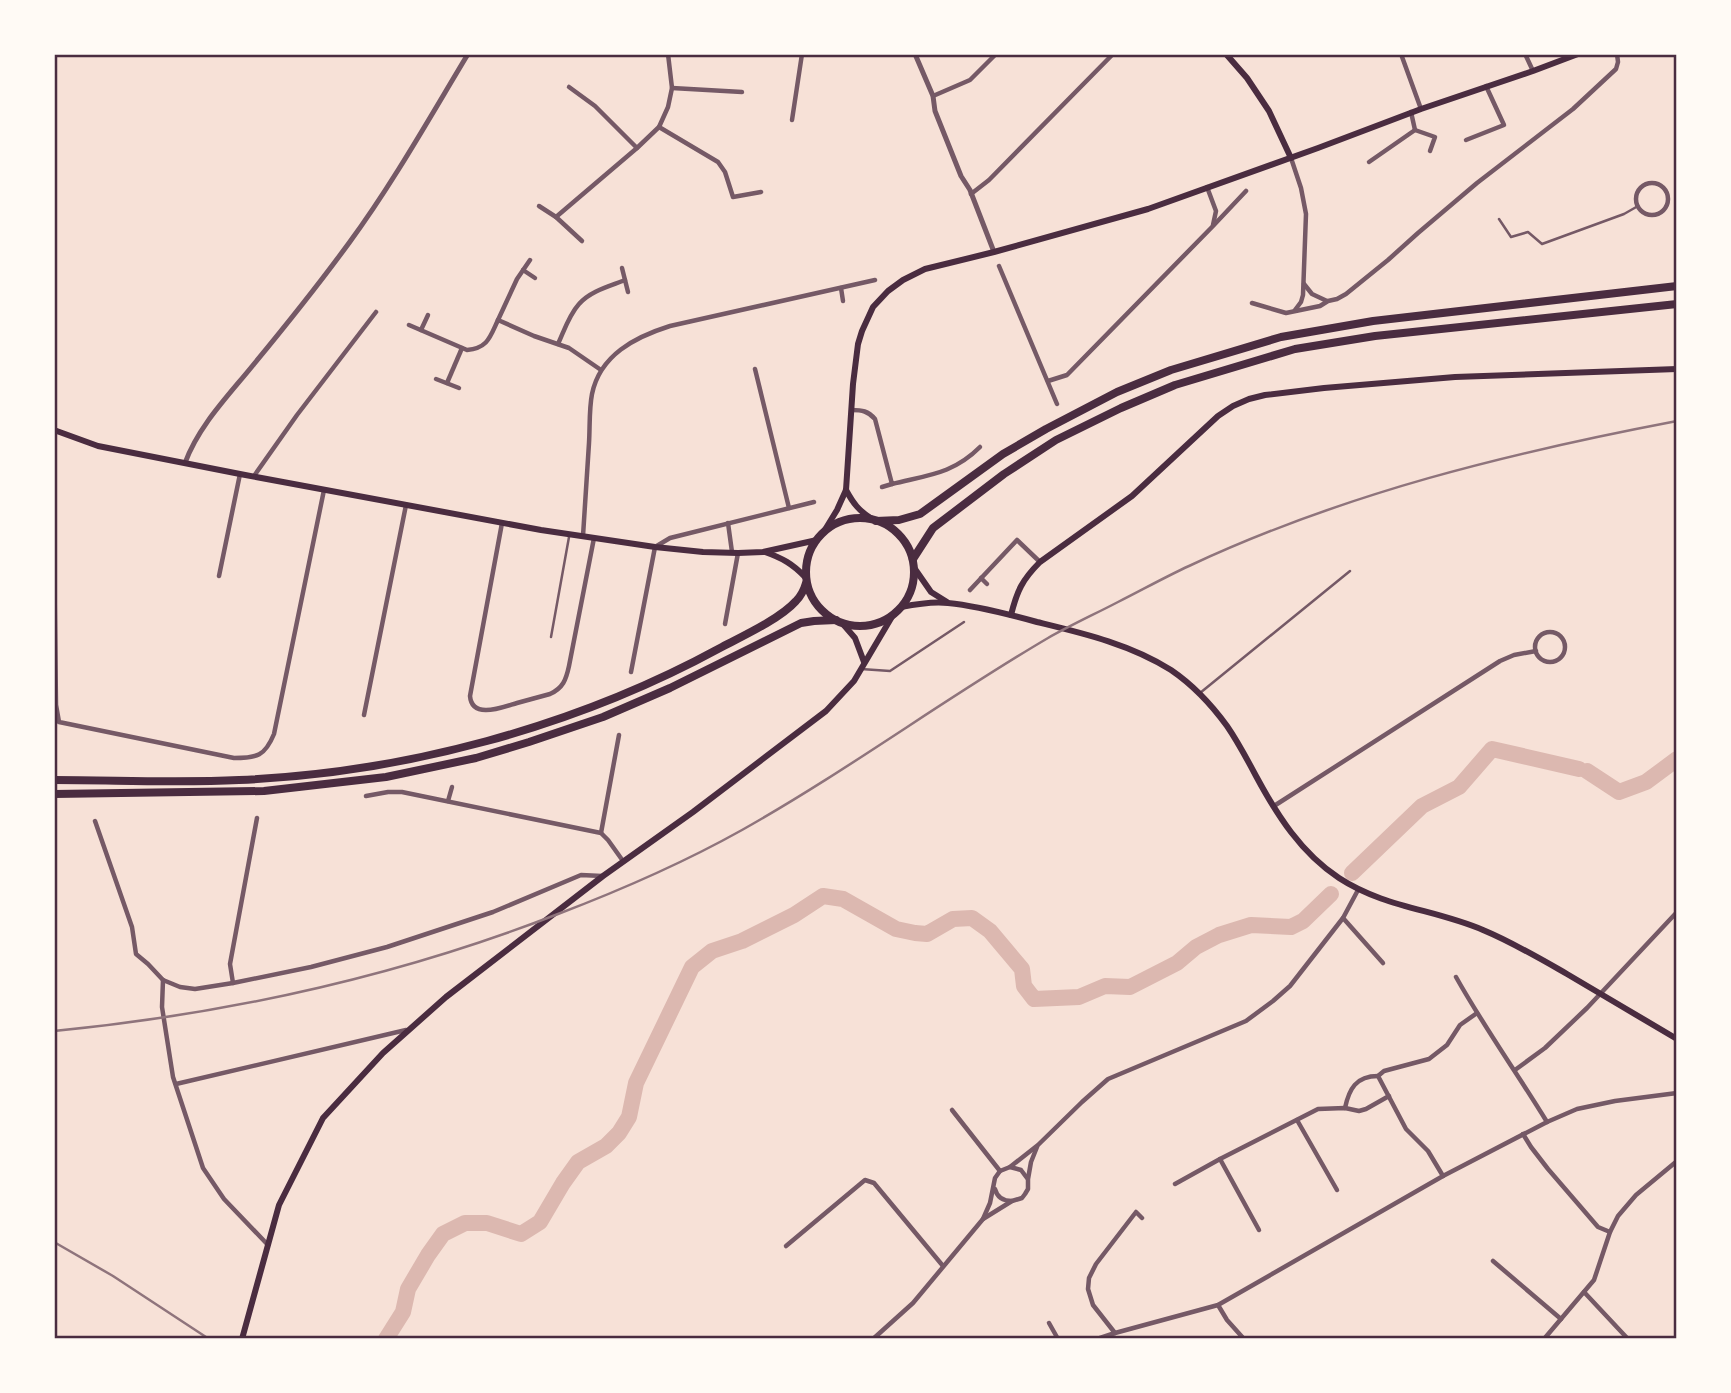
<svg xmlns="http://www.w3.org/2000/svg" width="1731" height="1393" viewBox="0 0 1731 1393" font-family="Manrope,sans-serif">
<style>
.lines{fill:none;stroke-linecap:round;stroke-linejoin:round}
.river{stroke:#dcb8b0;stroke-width:16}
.service{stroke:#755966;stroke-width:2.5}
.minor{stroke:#755966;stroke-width:4.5}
.tertiary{stroke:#755966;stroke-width:5}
.secondary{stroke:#4a2c40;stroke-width:6}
.trunk{stroke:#4a2c40;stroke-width:8}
.rail{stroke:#8f747c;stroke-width:2.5}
.neatline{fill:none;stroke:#4a2c40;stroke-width:2.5}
</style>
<rect width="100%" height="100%" fill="#f7e1d7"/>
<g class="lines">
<g class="river">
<polyline points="1587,771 1619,792 1646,782 1677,759"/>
<polyline points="1352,873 1422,806 1459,787 1492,749 1579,769"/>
<polyline points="386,1339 403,1312 408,1289 428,1255 443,1234 465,1223 487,1223 521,1234 540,1222 563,1183 578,1162 606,1146 619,1133 629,1117 636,1083 692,967 712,951 742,941 794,915 823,896 843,899 896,929 915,933 927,934 953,919 972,918 990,931 1022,969 1024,986 1034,999 1079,997 1105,986 1130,987 1177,963 1196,947 1219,935 1251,925 1291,927 1303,921 1331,894"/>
</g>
<g class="service">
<polyline points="1499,219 1511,237 1528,232 1542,244 1624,214 1638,206"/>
<polyline points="551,637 569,537"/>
<polyline points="861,669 890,671 964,622"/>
<polyline points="1200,693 1350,571"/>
</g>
<g class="minor">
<polyline points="1401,54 1421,109"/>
<polyline points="1524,54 1526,56 1533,71"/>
<polyline points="569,87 595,106 637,148"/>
<polyline points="672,88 742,92"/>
<polyline points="933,96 970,80 996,54"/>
<polyline points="1411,112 1415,130"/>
<polyline points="792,120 802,54"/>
<polyline points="659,127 718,162 725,172 733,197 761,192"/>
<polyline points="1466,140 1504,125 1486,86"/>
<polyline points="1291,158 1301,188 1306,214 1303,295 1301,302 1295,310"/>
<polyline points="1369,162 1415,130 1435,137 1430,151"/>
<circle cx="1652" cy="199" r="16"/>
<polyline points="1207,187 1216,211 1213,225"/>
<polyline points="971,194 989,180 1113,54"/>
<polyline points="539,206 556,217 637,148 659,127 668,107 672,88 668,54"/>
<polyline points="556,217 582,241"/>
<polyline points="999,266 1057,404"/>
<polyline points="622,268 628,292"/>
<polyline points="523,270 535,278"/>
<polyline points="1304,284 1312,294 1327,301"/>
<polyline points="841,288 843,301"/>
<polyline points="1252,303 1286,313 1320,306 1328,301 1337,299 1346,294 1388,260 1418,233 1477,183 1573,109 1616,69 1618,62 1617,54"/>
<polyline points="498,320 517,279 530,260"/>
<path d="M409 325 467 350C488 348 490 337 498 320L534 336 569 348 601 370"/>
<polyline points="421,330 428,315"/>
<path d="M558 344C564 331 569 315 579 304 590 291 610 286 625 280"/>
<polyline points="755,369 789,508"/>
<polyline points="436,379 459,388"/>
<polyline points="1048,381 1067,375 1213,226 1246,191"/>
<polyline points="447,383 462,348"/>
<path d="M852 410C862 410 868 411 875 419L892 484C928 475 953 474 980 447"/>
<polyline points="254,476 297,415 376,312"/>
<polyline points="882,487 892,484"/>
<path d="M502 523 470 696C472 720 503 707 517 703 528 700 539 697 550 694 563 688 566 680 569 666L594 538"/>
<polyline points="728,523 732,552"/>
<path d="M583 536C585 505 587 474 589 443 590 427 589 409 592 394 600 355 635 337 670 326L875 280"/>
<path d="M54 543 56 705 59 722 234 758C257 758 265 756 274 734L324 490"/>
<polyline points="219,576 240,474"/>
<polyline points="981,578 987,584"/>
<polyline points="970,590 1017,540 1040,562"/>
<polyline points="725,624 738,553"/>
<circle cx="1550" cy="647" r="15"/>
<polyline points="631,672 655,547 670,538 814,502"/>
<polyline points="364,715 406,505"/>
<polyline points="366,796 388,792 402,792 601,833 608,840 623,861"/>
<polyline points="448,801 452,787"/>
<polyline points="1274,806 1500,661 1514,655 1536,651"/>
<polyline points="95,821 132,927 136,954 148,964 163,980 180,987 195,989 233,983 311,967 387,947 493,912 581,875 602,876"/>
<polyline points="601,833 619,735"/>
<polyline points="1343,918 1383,963"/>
<path d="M1456 977C1484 1027 1517 1073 1547 1122"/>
<polyline points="163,980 162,1007 173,1077 203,1168 224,1199 268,1245"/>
<polyline points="233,983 230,964 257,818"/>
<polyline points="1515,1070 1545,1048 1587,1008 1677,912"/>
<polyline points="176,1084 406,1030"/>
<path d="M1345 1108C1349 1089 1356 1076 1378 1076"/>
<polyline points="952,1110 1000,1171"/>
<polyline points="1297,1120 1337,1190"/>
<polyline points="1523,1134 1531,1147 1548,1169 1598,1227 1610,1232"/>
<polyline points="1220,1159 1259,1230"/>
<polyline points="1010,1167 1021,1170 1027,1178"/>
<polyline points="1443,1176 1428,1151 1406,1129 1378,1076 1384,1071 1429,1059 1447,1045 1460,1025 1477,1013"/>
<polyline points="1175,1184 1220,1159 1318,1109 1345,1108 1359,1111 1366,1109 1389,1096"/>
<path d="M995 1189C997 1197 1003 1201 1012 1201"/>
<polyline points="983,1219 990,1203 995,1178 1000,1171 1010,1167 1038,1145 1082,1102 1108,1079 1246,1021 1273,1001 1290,986 1343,918 1358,890"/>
<polyline points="786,1246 865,1180 874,1183 943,1266"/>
<polyline points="1493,1261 1561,1319"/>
<polyline points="1584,1292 1628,1339"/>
<polyline points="1218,1305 1227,1320 1244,1339"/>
<polyline points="1049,1323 1058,1339"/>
<polyline points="1115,1333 1093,1305 1088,1289 1089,1278 1096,1264 1136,1212 1142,1218"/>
<polyline points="873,1339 913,1303 983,1219 1012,1201 1022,1198 1025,1194 1028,1189 1028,1179 1031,1162 1037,1147"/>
<polyline points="1097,1339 1115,1333 1218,1305 1443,1176 1547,1122 1577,1109 1615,1101 1677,1093"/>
<polyline points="1544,1339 1594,1280 1610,1232 1618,1216 1636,1195 1677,1161"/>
</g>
<g class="tertiary">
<polyline points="915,54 933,96 935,111 961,176 970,190 994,252"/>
<path d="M185 463C199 425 229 395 254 364 287 324 319 284 349 243 393 183 430 117 468 54"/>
</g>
<g class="secondary">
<polyline points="1226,54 1247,78 1269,111 1291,158"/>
<polyline points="54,430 98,446 240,474 541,530 655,547 703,552 738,553 763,552 817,540"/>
<path d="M846 490C853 503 859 511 872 519"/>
<polyline points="823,533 837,510 846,490 853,384 858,344 862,331 873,307 888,291 903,280 925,269 994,252 1148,209 1318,148 1421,109 1533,71 1578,54"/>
<path d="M765 552C782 558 793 564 805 577"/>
<polyline points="915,569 931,592 947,602"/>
<path d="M901 607C916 604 933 601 948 603 978 606 1008 614 1037 622 1082 633 1130 644 1171 670 1193 685 1211 704 1227 726 1238 742 1247 759 1256 776 1277 815 1301 853 1339 878 1385 908 1434 909 1483 930 1512 942 1539 958 1567 974 1604 996 1640 1017 1677 1039"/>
<path d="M1011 615C1017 591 1022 580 1040 562L1132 496 1218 416 1233 406 1249 399 1265 395 1324 388 1455 377 1677 369"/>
<polyline points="842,623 855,638 864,662"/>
<polyline points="242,1339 279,1205 323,1118 383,1053 446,997 603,876 693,812 826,711 854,681 893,615"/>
</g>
<g class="trunk">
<circle cx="860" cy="572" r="54"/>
<polyline points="876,521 899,520 920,514 1003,454 1046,429 1117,392 1171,370 1281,337 1373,321 1677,286"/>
<polyline points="913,559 933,528 1004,474 1056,440 1121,408 1175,385 1295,349 1375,336 1677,304"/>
<path d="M54 780C116 780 178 783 239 780 404 773 575 727 720 648 741 637 780 619 796 601 801 596 804 590 806 583"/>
<polyline points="54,794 264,791 386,777 476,758 529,742 603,717 670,688 801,623 814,621 836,620"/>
</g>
<g class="rail">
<path d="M54 1031C227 1014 396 977 558 914 621 890 683 863 742 830 847 771 944 699 1048 638 1071 625 1095 614 1118 602 1142 590 1165 577 1189 566 1345 493 1509 453 1677 421"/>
<polyline points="54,1242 113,1276 209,1339"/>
</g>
</g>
<rect width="1731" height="1393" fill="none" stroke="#fffaf5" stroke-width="112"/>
<rect x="56" y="56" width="1619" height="1281" class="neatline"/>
</svg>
